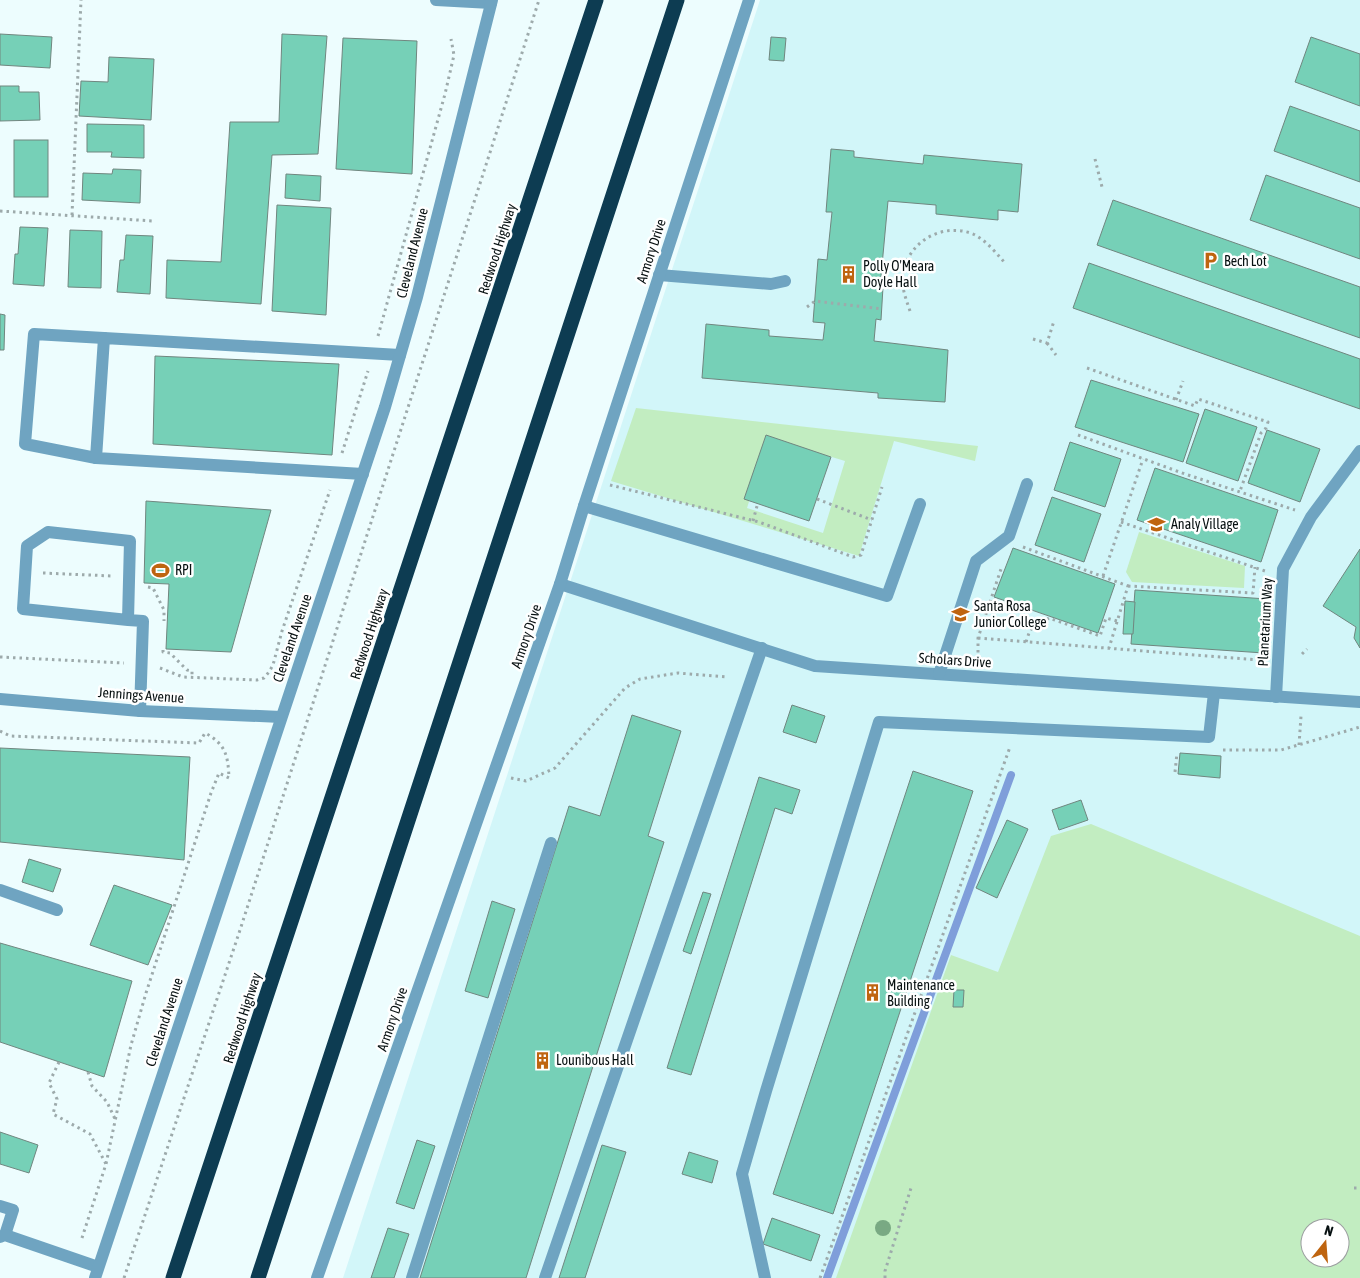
<svg xmlns="http://www.w3.org/2000/svg" width="1360" height="1278" viewBox="0 0 1360 1278" font-family="'Asap Condensed',sans-serif">
<style>
.built{fill:#d2f6f9;fill-rule:evenodd}
.green{fill:#c2edc1;fill-rule:evenodd}
.lines{fill:none;stroke-linecap:round;stroke-linejoin:round}
.stream{stroke:#7f9eda;stroke-width:8}
.building{fill:#76d0b7;stroke:#70867f}
.path{stroke:#9daaab;stroke-width:3;stroke-dasharray:2.5 4;stroke-linecap:butt}
.minor{stroke:#6fa4c1;stroke-width:12}
.highway{stroke:#0d3c52;stroke-width:15}
.tree{fill:#79a983}
.labels{text-anchor:middle;dominant-baseline:central;stroke-width:5;stroke-linejoin:round;paint-order:stroke}
.street-label{font-size:14px;fill:#071011;stroke:#fff}
.poi-label{font-size:14px;fill:#071011;stroke:#fff;text-anchor:start}
</style>
<rect width="100%" height="100%" fill="#edfdfe"/>
<path class="built" d="M760 0H1360V1278H343ZM1310 1228H1340V1258H1310Z"/>
<g class="green">
<path d="M636 408 978 446 975 461 894 441 859 556 611 481ZM769 438 845 461 823 533 747 508Z"/>
<polygon points="1139,532 1245,566 1244,588 1132,582 1126,572"/>
<path d="M1091 824 1360 936V1278H836L951 955 998 972 1051 836ZM1310 1228H1340V1258H1310Z"/>
</g>
<g class="lines">
<polyline class="stream" points="827,1278 1011,775"/>
</g>
<g class="building">
<polygon points="0,34 52,37 50,68 0,65"/>
<polygon points="282,34 327,36 318,154 272,155 261,304 166,298 167,260 221,262 230,122 279,122"/>
<polygon points="771,37 786,38 784,61 769,60"/>
<polygon points="1311,37 1360,54 1360,106 1295,82"/>
<polygon points="343,38 417,41 412,174 336,169"/>
<polygon points="109,57 154,59 151,120 79,116 81,81 108,82"/>
<polygon points="0,86 19,86 19,92 39,92 40,120 0,121"/>
<polygon points="1290,106 1360,131 1360,182 1274,151"/>
<polygon points="87,124 144,125 144,158 111,157 112,152 87,152"/>
<rect x="14" y="140" width="34" height="57"/>
<polygon points="831,149 854,151 854,157 923,164 924,155 1022,164 1018,212 998,210 998,220 936,214 936,205 888,201 880,287 883,287 881,320 876,319 874,341 948,350 945,402 878,398 878,393 702,378 706,324 769,330 769,336 823,340 825,323 813,322 818,259 827,260 832,212 826,212"/>
<polygon points="113,169 141,170 140,203 82,200 83,173 112,174"/>
<polygon points="286,174 321,176 320,201 285,198"/>
<polygon points="1266,175 1360,208 1360,259 1250,220"/>
<polygon points="1113,200 1360,287 1360,338 1097,245"/>
<polygon points="277,205 331,208 326,315 272,311"/>
<polygon points="20,227 48,228 44,286 13,284 15,254 18,254"/>
<polygon points="70,230 102,231 101,288 68,287"/>
<polygon points="126,235 153,236 150,294 117,292 120,260 124,260"/>
<polygon points="1089,263 1360,359 1360,409 1073,308"/>
<polygon points="0,314 5,315 4,350 0,350"/>
<polygon points="155,356 339,364 332,455 153,444"/>
<polygon points="1091,380 1199,414 1183,462 1075,427"/>
<polygon points="1205,409 1257,427 1238,481 1186,463"/>
<polygon points="1267,430 1320,449 1300,502 1248,483"/>
<polygon points="766,435 831,457 809,521 744,499"/>
<polygon points="1070,442 1121,459 1105,507 1054,490"/>
<polygon points="1155,468 1278,510 1261,562 1137,520"/>
<polygon points="1052,497 1101,514 1084,562 1035,545"/>
<polygon points="146,501 271,510 231,652 166,649 169,584 144,583"/>
<polygon points="1013,548 1115,584 1098,633 994,597"/>
<polygon points="1360,549 1360,648 1354,638 1356,627 1323,606"/>
<polygon points="1135,590 1267,599 1264,653 1131,644"/>
<polygon points="1125,601 1135,602 1133,634 1123,634"/>
<polygon points="792,705 825,716 816,743 783,732"/>
<polygon points="632,715 681,731 648,836 664,842 526,1278 420,1278 569,806 600,816"/>
<polygon points="0,748 190,757 184,860 0,842"/>
<polygon points="1180,753 1221,756 1220,778 1178,774"/>
<polygon points="913,771 973,791 833,1214 773,1194"/>
<polygon points="759,777 800,790 792,814 775,808 691,1075 667,1068"/>
<polygon points="1081,800 1088,820 1059,830 1052,810"/>
<polygon points="1007,820 1028,829 997,898 976,888"/>
<polygon points="29,859 61,869 53,892 22,882"/>
<polygon points="114,885 172,905 148,965 90,945"/>
<polygon points="703,892 711,894 691,954 683,951"/>
<polygon points="492,901 515,909 488,998 465,991"/>
<polygon points="0,943 132,981 104,1077 0,1042"/>
<polygon points="954,990 964,990 963,1007 953,1007"/>
<polygon points="0,1132 38,1145 29,1173 0,1164"/>
<polygon points="417,1140 435,1146 414,1209 396,1203"/>
<polygon points="602,1145 626,1152 585,1278 559,1278"/>
<polygon points="689,1152 718,1161 712,1183 682,1174"/>
<polygon points="772,1218 820,1235 811,1261 763,1244"/>
<polygon points="388,1228 409,1234 394,1278 371,1278"/>
</g>
<g class="lines">
<g class="path">
<polyline points="1095,159 1102,187"/>
<polyline points="0,211 153,221"/>
<polyline points="72,215 81,0"/>
<polyline points="807,307 815,301 882,309"/>
<path d="M910 311C906 299 901 287 903 274 908 241 943 222 973 234 986 240 996 253 1005 263"/>
<polyline points="378,336 445,94 454,55 451,39"/>
<polyline points="1033,339 1047,343 1054,321"/>
<polyline points="1047,343 1056,355"/>
<polyline points="1087,368 1195,406 1198,399 1268,422 1266,428 1261,433 1240,491"/>
<polyline points="1176,400 1183,381"/>
<polyline points="1078,435 1185,474 1295,510"/>
<polyline points="342,453 368,371"/>
<polyline points="610,485 759,522 853,557 861,555 882,487"/>
<polyline points="817,499 872,520"/>
<polyline points="753,521 757,506"/>
<polyline points="1121,522 1265,571"/>
<polyline points="1023,547 1128,586 1109,648"/>
<polyline points="43,573 112,576"/>
<polyline points="1103,576 1143,459"/>
<polyline points="1128,586 1253,593 1255,567"/>
<polyline points="148,587 153,588 164,610 164,621"/>
<polyline points="978,638 1259,660"/>
<polyline points="1026,642 1030,630 1049,618 1100,636 1106,618 1117,621"/>
<polyline points="163,650 163,652 170,653 187,670 192,671 192,677"/>
<polyline points="1302,654 1307,649"/>
<polyline points="0,657 124,663"/>
<polyline points="978,659 978,638 1002,566"/>
<polyline points="160,668 183,677 257,680 264,678 269,672 273,665 282,631 330,490"/>
<path d="M0 731 10 736 199 743 205 733C226 744 228 756 229 778L219 773 211 793 146 993 131 1045 106 1164 81 1241"/>
<polyline points="1299,745 1301,716"/>
<polyline points="1223,750 1281,750 1360,727"/>
<polyline points="1175,772 1177,753"/>
<polyline points="511,778 526,781 555,768 625,688 640,679 678,673 727,677"/>
<polyline points="59,1062 49,1083 57,1099 53,1114 90,1134 106,1164"/>
<polyline points="88,1072 92,1086 107,1102 116,1121"/>
<polyline points="1354,1188 1360,1188"/>
<polyline points="124,1278 240,930 539,0"/>
<polyline points="820,1278 1010,747"/>
<polyline points="885,1278 885,1271 911,1188"/>
</g>
<g class="minor">
<polyline points="436,0 491,3"/>
<polyline points="659,275 771,284 785,281"/>
<polyline points="96,458 25,444 34,334 104,338"/>
<polyline points="363,474 96,458 104,338 400,355"/>
<polyline points="584,506 887,596 920,504"/>
<polyline points="560,584 815,666 1360,702"/>
<polyline points="128,620 130,541 48,532 27,546 23,609 128,620 143,621 140,711"/>
<polyline points="939,674 976,561 1009,536 1027,484"/>
<polyline points="1276,697 1283,569 1311,517 1360,451"/>
<polyline points="0,699 140,711 281,717"/>
<polyline points="0,890 57,910"/>
<polyline points="0,1206 13,1210 5,1235"/>
<polyline points="0,1237 5,1235 98,1267"/>
<polyline points="95,1278 385,407 417,297 492,0"/>
<polyline points="317,1278 560,584 584,506 749,0"/>
<polyline points="412,1278 551,843"/>
<polyline points="545,1278 762,648"/>
<polyline points="765,1278 742,1174 766,1091 879,722 1209,737 1214,693"/>
</g>
<g class="highway">
<polyline points="173,1278 596,0"/>
<polyline points="258,1278 677,0"/>
</g>
</g>
<circle class="tree" cx="883" cy="1228" r="8"/>
<defs>
<symbol id="parking-bare" viewBox="-9 -9 18 18"><path d="M-3.5-5.5H1a3.5 3.5 0 0 1 0 7H-1V5.5H-3.5ZM-1-3.4V-.6H.8a1.4 1.4 0 0 0 0-2.8Z" fill="#bf640f" stroke="#fff" stroke-width="2.5" paint-order="stroke"/></symbol>
<symbol id="building-bare" viewBox="-9 -9 18 18"><path d="M-4-6H4V6H1V3H-1V6H-4ZM-2.5-4.3h1.7v1.8h-1.7ZM.8-4.3h1.7v1.8H.8ZM-2.5-1h1.7V.8h-1.7ZM.8-1h1.7V.8H.8Z" fill="#bf640f" stroke="#fff" stroke-width="2.5" paint-order="stroke"/></symbol>
<symbol id="school-bare" viewBox="-9 -9 18 18"><path d="M0-5L7-2L0 1L-7-2ZM-4 1L0 2.5L4 1V4Q0 6-4 4Z" fill="#bf640f" stroke="#fff" stroke-width="2.5" paint-order="stroke"/></symbol>
<symbol id="stadium-bare" viewBox="-9 -9 18 18"><path d="M0-5a6.5 5 0 1 0 0 10a6.5 5 0 1 0 0-10ZM-3.5-1.8h7v3.6h-7Z" fill="#bf640f" stroke="#fff" stroke-width="2.5" paint-order="stroke"/></symbol>
<symbol id="university-bare" viewBox="-9 -9 18 18"><path d="M0-5L7-2L0 1L-7-2ZM-4 1L0 2.5L4 1V4Q0 6-4 4Z" fill="#bf640f" stroke="#fff" stroke-width="2.5" paint-order="stroke"/></symbol>
</defs>
<g fill-rule="evenodd">
<use href="#parking-bare" x="1198" y="248" width="25" height="25"/>
<use href="#building-bare" x="836" y="262" width="25" height="25"/>
<use href="#school-bare" x="1144" y="512" width="25" height="25"/>
<use href="#stadium-bare" x="148" y="558" width="25" height="25"/>
<use href="#university-bare" x="948" y="602" width="25" height="25"/>
<use href="#building-bare" x="860" y="980" width="25" height="25"/>
<use href="#building-bare" x="530" y="1048" width="25" height="25"/>
</g>
<g class="labels">
<g class="street-label">
<text transform="translate(497 249) rotate(-72)">Redwood Highway</text>
<text transform="translate(651 251) rotate(-72)">Armory Drive</text>
<text transform="translate(412 253) rotate(-76)">Cleveland Avenue</text>
<text transform="translate(1265 622) rotate(-87)">Planetarium Way</text>
<text transform="translate(369 634) rotate(-72)">Redwood Highway</text>
<text transform="translate(526 636) rotate(-71)">Armory Drive</text>
<text transform="translate(292 638) rotate(-71)">Cleveland Avenue</text>
<text transform="translate(955 660) rotate(4)">Scholars Drive</text>
<text transform="translate(141 695) rotate(4)">Jennings Avenue</text>
<text transform="translate(242 1018) rotate(-72)">Redwood Highway</text>
<text transform="translate(392 1019) rotate(-71)">Armory Drive</text>
<text transform="translate(164 1022) rotate(-72)">Cleveland Avenue</text>
</g>
<g class="poi-label">
<text x="1224" y="261">Bech Lot</text>
<text x="863" y="266">Polly O'Meara<tspan x="863" dy="16">Doyle Hall</tspan></text>
<text x="1171" y="524">Analy Village</text>
<text x="175" y="570">RPI</text>
<text x="974" y="606">Santa Rosa<tspan x="974" dy="16">Junior College</tspan></text>
<text x="887" y="985">Maintenance<tspan x="887" dy="16">Building</tspan></text>
<text x="556" y="1060">Lounibous Hall</text>
</g>
</g>
<g transform="translate(1325 1243) rotate(17)"><circle r="24" fill="#ffffff" stroke="#9c9fa0"/>
<path d="M0-4L9 19L0 12L-9 19Z" fill="#bf640f"/>
<text y="-8" font-size="14" font-weight="bold" text-anchor="middle" fill="#071011">N</text>
</g>
</svg>
